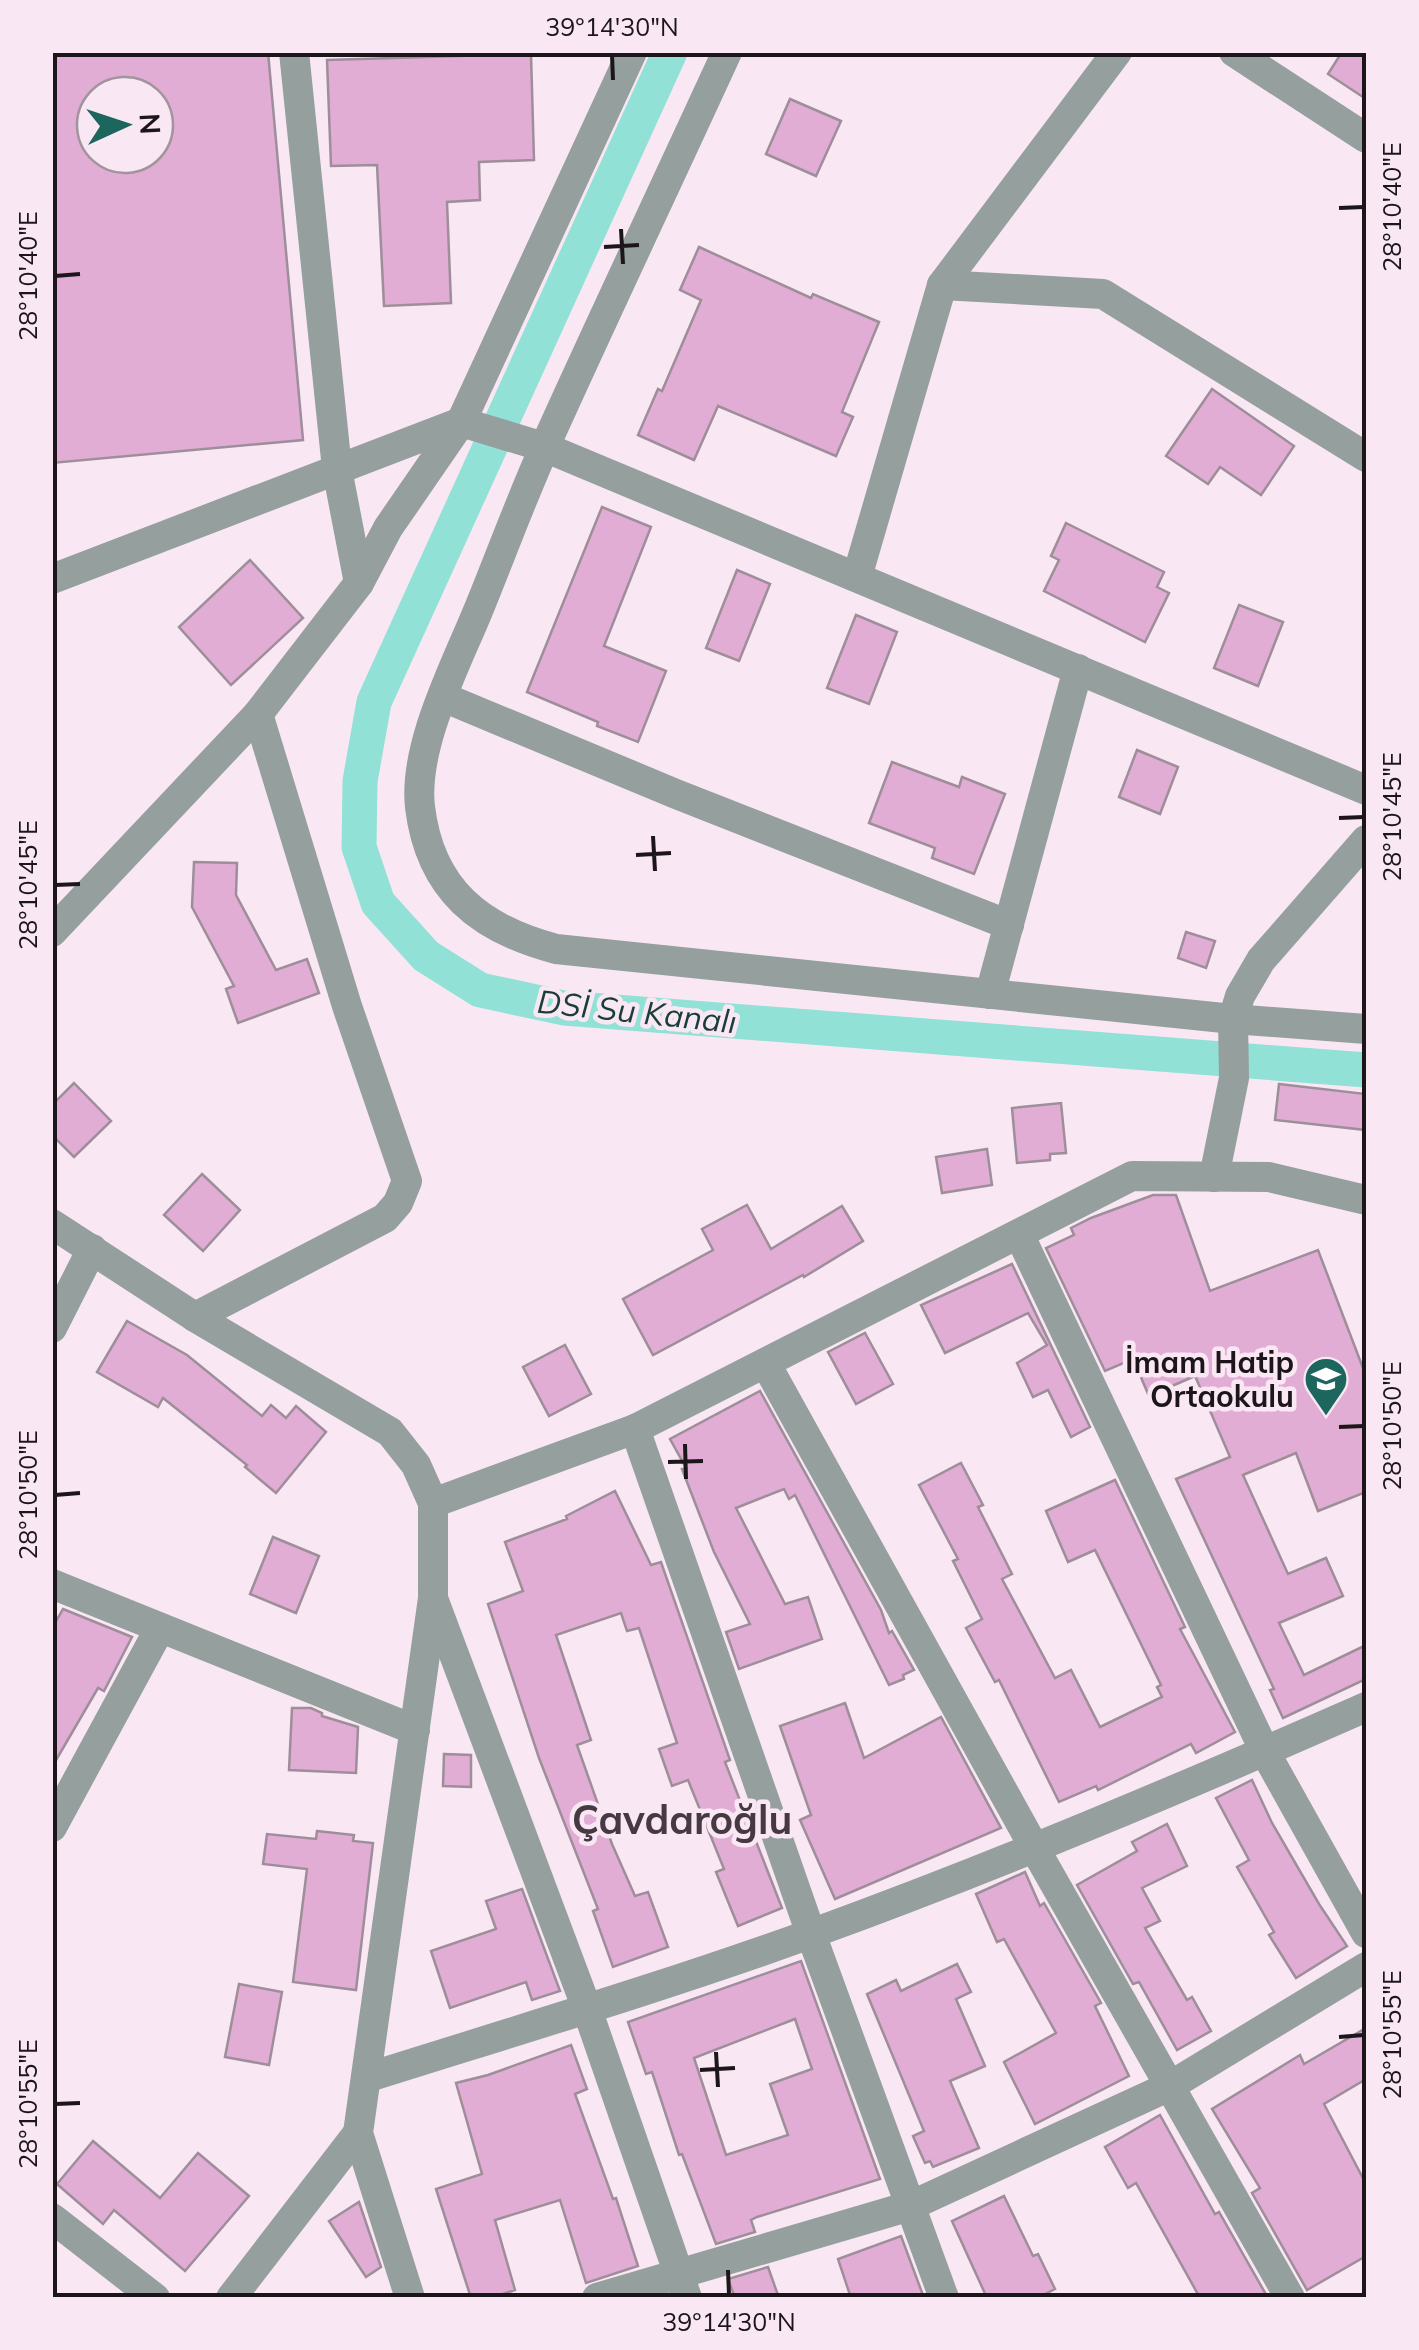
<svg xmlns="http://www.w3.org/2000/svg" width="1419" height="2350" viewBox="0 0 1419 2350" font-family="Mulish,sans-serif">
<style>
.lines{fill:none;stroke-linecap:round;stroke-linejoin:round}
.canal{stroke:#92e1d6;stroke-width:35}
.building{fill:#e1add4;stroke:#9e8e9a;stroke-width:2.5;fill-rule:evenodd}
.minor{stroke:#959f9d;stroke-width:30}
.ticks{fill:none;stroke:#1c161a;stroke-width:4}
.labels{text-anchor:middle;dominant-baseline:central;stroke-width:9;stroke-linejoin:round;paint-order:stroke}
.poi-label{font-size:30px;font-weight:bold;fill:#1c161a;stroke:#f9e8f4;text-anchor:end}
.water-label{font-size:32px;font-style:italic;fill:#193e3a;stroke:#f9e8f4}
.district-label{font-size:40px;font-weight:bold;fill:#473943;stroke:#f9e8f4}
.neatline{fill:none;stroke:#1c161a;stroke-width:4}
.ticks-label{font-size:25px;text-anchor:middle;fill:#1c161a}
</style>
<rect width="100%" height="100%" fill="#f9e8f4"/>
<g class="lines">
<polyline class="canal" points="670,52 374,702 360,781 359,847 378,903 426,956 480,990 564,1008 1366,1070"/>
</g>
<g class="building">
<path d="M52 52H268L303 440 52 463ZM95 95H155V155H95Z"/>
<polygon points="1342,52 1366,52 1366,99 1328,74"/>
<polygon points="531,54 534,160 479,162 480,200 447,202 451,303 384,306 377,165 331,166 327,60"/>
<polygon points="790,99 841,121 816,176 766,154"/>
<polygon points="699,247 811,298 813,294 879,322 842,412 853,417 836,456 718,406 694,460 638,435 658,389 662,391 701,300 680,290"/>
<polygon points="1212,389 1294,446 1261,495 1220,467 1208,484 1166,456"/>
<polygon points="602,507 651,527 604,646 666,671 638,742 597,726 598,722 527,692"/>
<polygon points="1066,523 1164,572 1157,587 1169,593 1145,642 1044,591 1059,560 1051,556"/>
<polygon points="250,560 303,618 231,685 179,627"/>
<polygon points="737,570 770,584 739,661 706,648"/>
<polygon points="1239,605 1283,622 1258,686 1214,668"/>
<polygon points="856,615 897,632 869,704 827,688"/>
<polygon points="1137,750 1178,767 1160,814 1119,797"/>
<polygon points="892,762 959,787 962,777 1005,794 974,874 932,858 935,848 869,823"/>
<polygon points="194,862 237,863 236,895 276,970 307,959 319,993 238,1023 226,989 234,986 192,907"/>
<polygon points="1186,932 1215,941 1206,968 1178,958"/>
<polygon points="74,1083 111,1121 74,1157 52,1135 52,1105"/>
<polygon points="1279,1084 1366,1094 1366,1130 1275,1120"/>
<polygon points="1061,1103 1066,1153 1050,1154 1050,1160 1017,1163 1012,1108"/>
<polygon points="987,1149 992,1185 942,1193 936,1157"/>
<polygon points="202,1174 240,1210 203,1251 164,1215"/>
<polygon points="1153,1195 1176,1195 1210,1291 1318,1250 1366,1376 1366,1492 1318,1511 1296,1453 1243,1475 1288,1574 1326,1558 1343,1596 1279,1623 1304,1675 1366,1645 1366,1679 1283,1718 1270,1690 1274,1689 1176,1479 1230,1457 1195,1376 1149,1396 1133,1359 1105,1371 1046,1248 1074,1235 1071,1228 1091,1218"/>
<polygon points="747,1205 771,1249 842,1206 863,1241 804,1277 803,1275 653,1355 623,1299 713,1250 702,1229"/>
<polygon points="1012,1264 1090,1427 1071,1437 1048,1390 1033,1397 1017,1363 1047,1345 1028,1313 945,1353 921,1305"/>
<polygon points="127,1321 187,1355 262,1416 271,1405 286,1418 296,1406 326,1432 276,1493 245,1467 247,1465 163,1398 158,1407 97,1372"/>
<polygon points="865,1333 893,1384 856,1404 828,1352"/>
<polygon points="565,1345 591,1394 549,1416 523,1367"/>
<polygon points="760,1391 881,1610 889,1633 892,1631 914,1670 903,1675 904,1679 889,1685 795,1495 789,1499 784,1489 736,1508 785,1604 808,1597 822,1639 739,1669 726,1632 750,1624 714,1552 682,1469 686,1468 670,1439"/>
<polygon points="961,1463 983,1505 978,1507 1012,1574 1002,1579 1055,1678 1071,1670 1100,1727 1162,1697 1157,1687 1161,1685 1095,1550 1068,1562 1046,1511 1115,1480 1185,1627 1180,1629 1235,1732 1196,1753 1191,1744 1098,1790 1096,1786 1059,1802 999,1680 995,1682 966,1628 982,1619 953,1561 958,1559 919,1485"/>
<polygon points="615,1491 651,1565 661,1562 730,1760 725,1762 782,1908 738,1926 716,1872 724,1869 688,1780 672,1786 659,1749 677,1743 639,1628 627,1631 621,1613 556,1635 591,1740 577,1745 612,1844 635,1896 648,1892 668,1947 613,1967 593,1911 598,1909 539,1758 488,1604 523,1591 505,1542 567,1519 566,1516"/>
<polygon points="273,1537 319,1556 296,1613 250,1594"/>
<polygon points="63,1609 132,1637 104,1691 98,1688 52,1767 52,1628"/>
<polygon points="845,1703 864,1758 941,1717 1001,1828 835,1899 800,1820 811,1815 780,1726"/>
<polygon points="292,1708 311,1708 322,1713 322,1716 358,1727 356,1773 289,1770"/>
<polygon points="444,1754 471,1755 471,1787 443,1786"/>
<polygon points="1252,1780 1272,1823 1319,1904 1347,1946 1296,1978 1269,1935 1274,1932 1237,1867 1249,1860 1216,1798"/>
<polygon points="1167,1824 1187,1866 1142,1888 1160,1921 1145,1928 1187,2000 1192,1997 1211,2031 1177,2050 1139,1982 1133,1984 1077,1885 1137,1851 1132,1842"/>
<polygon points="317,1831 354,1835 353,1841 373,1843 356,1990 293,1982 307,1869 263,1864 267,1834 316,1839"/>
<polygon points="1025,1872 1040,1906 1044,1903 1101,2003 1095,2006 1129,2076 1035,2124 1004,2062 1056,2033 1004,1939 997,1942 976,1894"/>
<polygon points="522,1889 560,1991 532,2000 526,1982 450,2008 431,1951 496,1929 486,1901"/>
<path d="M801 1961 880 2179 757 2217 751 2220 755 2232 716 2244 682 2154 679 2155 652 2072 646 2074 628 2022ZM795 2019 812 2069 770 2084 788 2135 726 2155 694 2058Z"/>
<polygon points="957,1964 971,1992 956,1999 985,2066 950,2081 979,2148 933,2167 930,2161 925,2163 913,2136 924,2131 867,1994 896,1980 901,1991"/>
<polygon points="239,1984 282,1992 269,2065 225,2057"/>
<polygon points="1366,2028 1366,2079 1324,2104 1366,2184 1366,2256 1307,2290 1252,2193 1260,2188 1212,2109 1300,2055 1304,2064"/>
<polygon points="571,2045 587,2089 575,2094 613,2199 616,2198 638,2266 586,2283 560,2200 495,2220 515,2290 491,2298 471,2298 436,2189 482,2174 456,2083 488,2075"/>
<polygon points="1160,2115 1215,2214 1219,2212 1268,2298 1200,2298 1136,2183 1128,2188 1105,2147"/>
<polygon points="93,2141 160,2198 198,2153 249,2196 185,2271 114,2210 103,2224 57,2184"/>
<polygon points="1004,2196 1033,2256 1038,2254 1055,2289 1037,2298 987,2298 952,2221"/>
<polygon points="359,2202 381,2267 366,2277 329,2221"/>
<polygon points="901,2236 924,2298 851,2298 838,2259"/>
<polygon points="768,2267 779,2298 735,2298 728,2279"/>
</g>
<g class="lines">
<g class="minor">
<polyline points="294,52 337,469 359,583"/>
<path d="M727 52C667 183 605 313 546 444 522 497 502 552 480 606 457 663 413 745 420 807 430 890 480 929 556 949L1233 1019 1366 1029"/>
<polyline points="1234,52 1366,138"/>
<polyline points="942,285 1103,294 1366,457"/>
<polyline points="857,577 942,285 1117,52"/>
<polyline points="52,579 461,422 544,447 1366,790"/>
<polyline points="443,697 676,794 1009,925"/>
<polyline points="52,932 258,714 359,583 388,528 461,422 632,52"/>
<polyline points="990,994 1078,669"/>
<polyline points="1214,1177 1234,1078 1233,1019 1240,996 1261,960 1366,840"/>
<polyline points="52,1224 195,1317 390,1432 416,1465 433,1503 433,1598 358,2133 410,2298"/>
<polyline points="1019,1234 1265,1752 1366,1933"/>
<polyline points="195,1317 385,1218 398,1203 407,1181 347,1006 258,714"/>
<polyline points="52,1328 92,1249"/>
<polyline points="766,1364 1035,1849 1290,2298"/>
<polyline points="635,1429 811,1934 944,2298"/>
<polyline points="433,1503 635,1429 1132,1176 1269,1177 1366,1200"/>
<polyline points="52,1584 415,1730"/>
<polyline points="434,1601 587,2009 687,2298"/>
<polyline points="52,1827 160,1628"/>
<path d="M366 2078C515 2031 666 1986 813 1933 1000 1865 1184 1787 1366 1707"/>
<polyline points="52,2218 155,2298"/>
<polyline points="231,2298 358,2133"/>
<polyline points="597,2298 910,2206 1170,2086 1366,1967"/>
</g>
</g>
<path class="ticks" d="M612 55 613 80M1339 208 1364 207M621 229 623 264M604 247 639 245M55 276 80 274M1339 818 1364 817M653 836 655 871M636 855 671 853M55 885 80 884M1339 1427 1364 1426M685 1444 686 1479M668 1462 703 1461M55 1495 80 1493M1339 2037 1364 2035M716 2052 718 2087M700 2070 735 2068M55 2104 80 2103M728 2270 729 2295"/>
<defs>
<symbol id="school-pin" viewBox="-11 -11 22 30"><path d="M0 17L-7.5 6A9.5 9.5 0 1 1 7.5 6Z" fill="#1c665e" stroke="#f9e8f4"/><path d="M0-5L7-2L0 1L-7-2ZM-4 1L0 2.5L4 1V4Q0 6-4 4Z" fill="#fff"/></symbol>
</defs>
<g fill-rule="evenodd">
<use href="#school-pin" x="1301" y="1354" width="50" height="68"/>
</g>
<g class="labels">
<g class="poi-label">
<text x="1294" y="1362">İmam Hatip<tspan x="1294" dy="34">Ortaokulu</tspan></text>
</g>
<g class="water-label">
<text transform="translate(637 1011) rotate(6)">DSİ Su Kanalı</text>
</g>
<g class="district-label">
<text x="682" y="1819">Çavdaroğlu</text>
</g>
</g>
<rect width="1419" height="2350" fill="none" stroke="#f9e8f4" stroke-width="110"/>
<g transform="translate(125 125) rotate(87)"><circle r="48" fill="#f9e8f4" stroke="#a1949d" stroke-width="2.5"/>
<path d="M0-8L18 38L0 25L-18 38Z" fill="#1c665e"/>
<text y="-15" font-size="28" font-weight="bold" text-anchor="middle" fill="#1c161a">N</text>
</g>
<rect x="55" y="55" width="1309" height="2240" class="neatline"/>
<g class="ticks-label">
<text x="612" y="36">39°14'30"N</text>
<text transform="translate(1392 207) rotate(-90)" y="9">28°10'40"E</text>
<text transform="translate(28 276) rotate(-90)" y="9">28°10'40"E</text>
<text transform="translate(1392 817) rotate(-90)" y="9">28°10'45"E</text>
<text transform="translate(28 885) rotate(-90)" y="9">28°10'45"E</text>
<text transform="translate(1392 1426) rotate(-90)" y="9">28°10'50"E</text>
<text transform="translate(28 1495) rotate(-90)" y="9">28°10'50"E</text>
<text transform="translate(1392 2035) rotate(-90)" y="9">28°10'55"E</text>
<text transform="translate(28 2104) rotate(-90)" y="9">28°10'55"E</text>
<text x="729" y="2331">39°14'30"N</text>
</g>
</svg>
